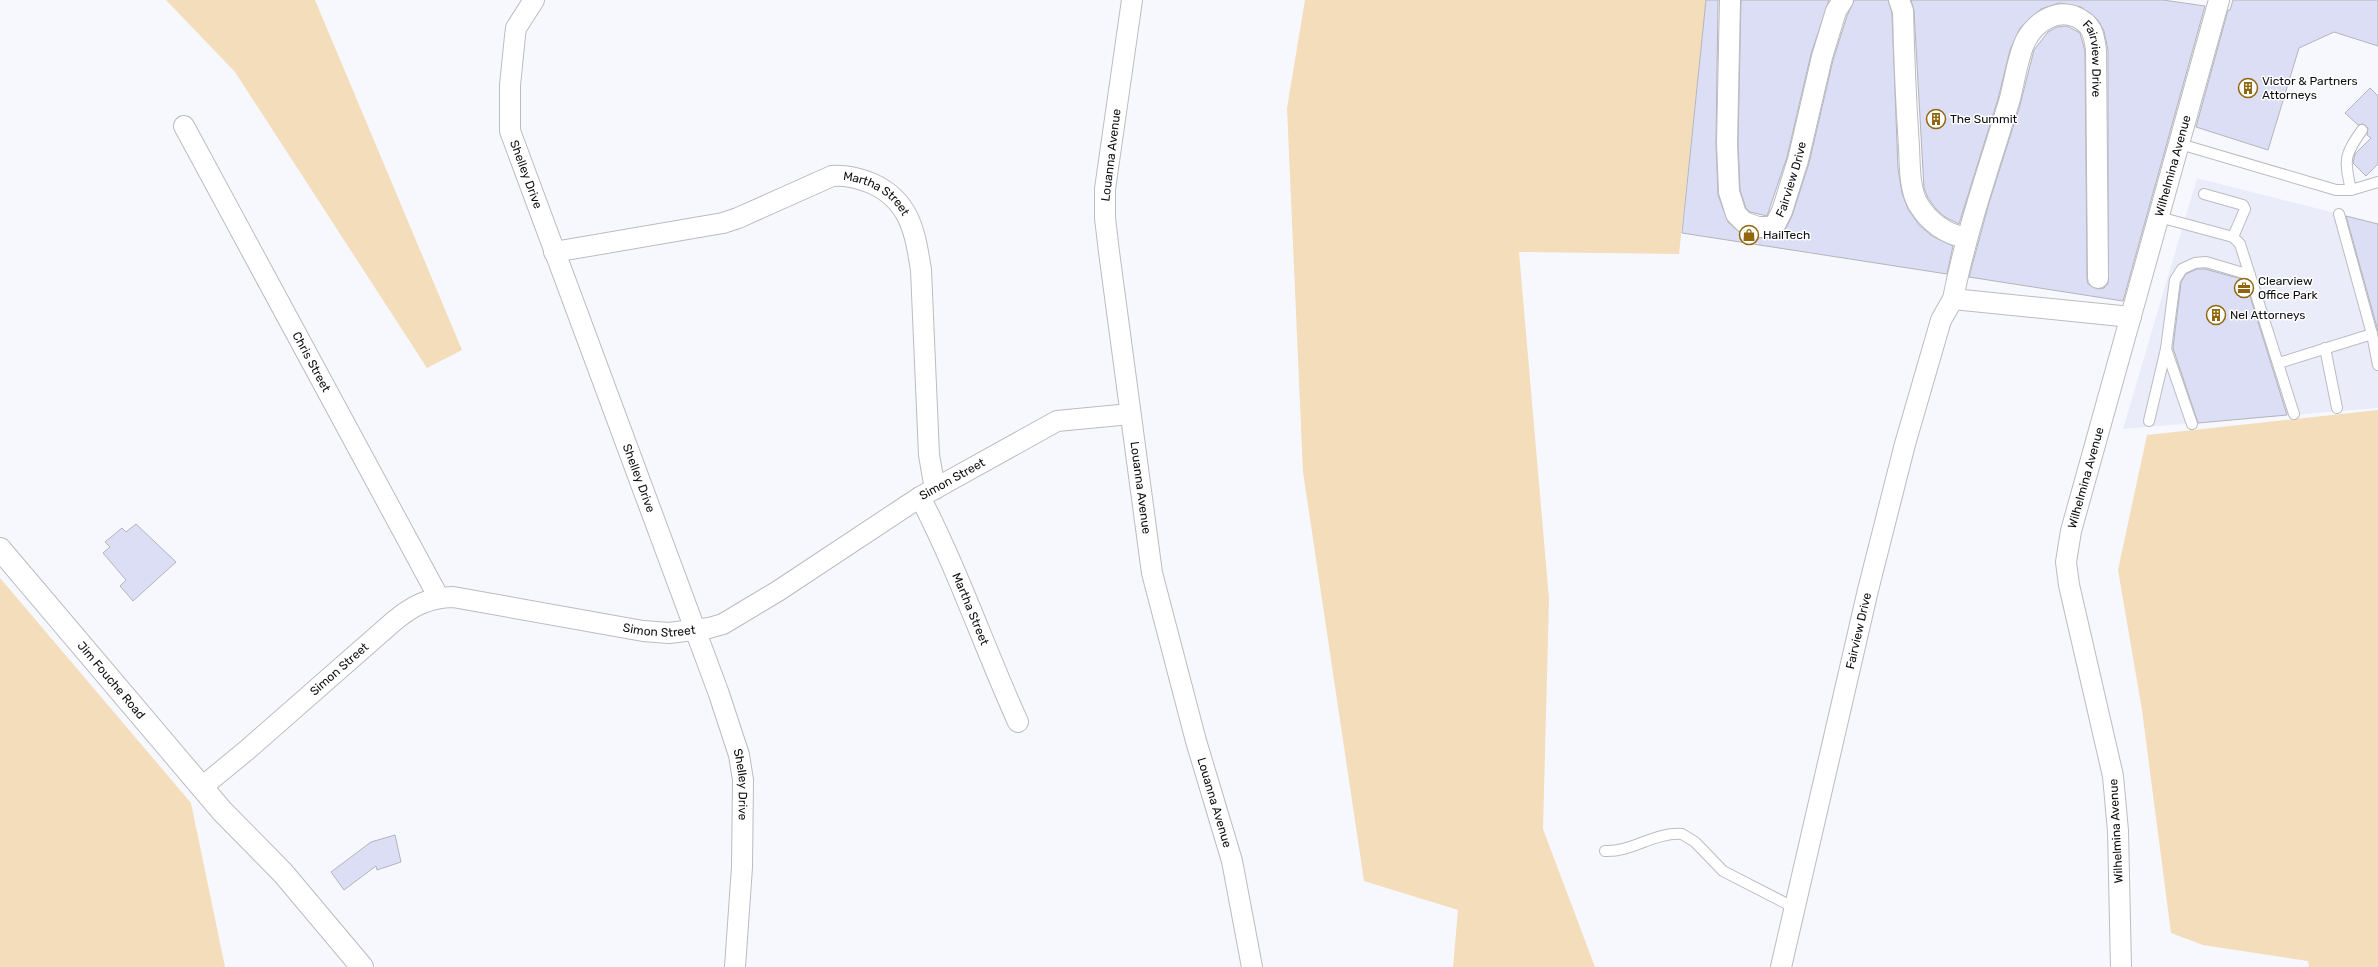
<svg xmlns="http://www.w3.org/2000/svg" width="2378" height="967" viewBox="0 0 2378 967" font-family="Rubik,sans-serif">
<style>
.built{fill:#eaecf9}
.green{fill:#f3ddbb}
.building{fill:#dbdef5;stroke:#b4b4ba}
.lines{fill:none;stroke-linecap:round;stroke-linejoin:round}
.service-casing{stroke:#bbbcc1;stroke-width:12}
.minor-casing{stroke:#bbbcc1;stroke-width:22}
.tertiary-casing{stroke:#bbbcc1;stroke-width:24}
.service{stroke:#fff;stroke-width:10}
.minor{stroke:#fff;stroke-width:20}
.tertiary{stroke:#fff;stroke-width:22}
.labels{text-anchor:middle;dominant-baseline:central;stroke-width:3;stroke-linejoin:round;paint-order:stroke}
.street-label{font-size:12px;fill:#0d0e10;stroke:#fff}
.poi-label{font-size:12px;fill:#0d0e10;stroke:#fff;text-anchor:start}
</style>
<rect width="100%" height="100%" fill="#f7f8fe"/>
<polygon class="built" points="2197,178 2378,224 2378,408 2123,429"/>
<g class="green">
<polygon points="166,0 315,0 462,350 427,368 235,72"/>
<polygon points="1305,0 1706,0 1679,254 1519,252 1549,599 1543,829 1595,967 1453,967 1458,910 1364,881 1303,472 1287,108"/>
<polygon points="2378,410 2378,967 2309,967 2308,961 2203,945 2171,933 2142,710 2118,570 2147,435"/>
<polygon points="0,578 191,803 225,967 0,967"/>
</g>
<g class="building">
<polygon points="1706,0 1718,0 1716,143 1718,195 1728,222 1740,233 1758,238 1776,237 1786,228 1792,216 1809,163 1833,60 1847,16 1854,0 1888,0 1892,13 1898,169 1902,193 1908,209 1919,225 1932,236 1953,246 1947,274 1682,233"/>
<polygon points="1741,0 1829,0 1811,54 1787,157 1767,216 1750,212 1746,208 1740,190 1738,143"/>
<polygon points="1911,0 2163,0 2205,6 2123,301 1969,277 1989,203 2020,105 2034,50 2048,32 2057,27 2067,26 2080,33 2085,51 2087,278 2088,284 2098,289 2104,288 2108,283 2108,50 2104,31 2098,20 2081,7 2059,3 2041,9 2020,28 2010,50 1998,99 1959,224 1945,217 1936,209 1928,198 1924,188 1914,11"/>
<polygon points="2233,0 2378,0 2378,46 2334,32 2299,48 2268,150 2196,127 2228,10 2230,10"/>
<polygon points="2370,88 2378,96 2378,164 2366,176 2353,163 2355,154 2371,138 2367,135 2368,128 2363,124 2358,125 2345,113"/>
<polygon points="2346,216 2378,224 2378,331"/>
<polygon points="2197,269 2205,269 2245,280 2287,415 2198,423 2173,348 2181,282 2186,274"/>
<polygon points="136,524 176,562 133,601 120,586 126,580 103,553 110,547 105,542 122,528 126,532"/>
<polygon points="395,835 401,862 377,870 376,866 344,890 331,872 371,842"/>
</g>
<g class="lines">
<defs>
<g id="service">
<polyline points="2180,144 2336,190 2351,190 2378,182"/>
<path d="M2351 190C2344 159 2344 156 2362 130"/>
<polyline points="2204,194 2243,205 2245,209 2233,237"/>
<polyline points="2159,217 2233,237 2240,244 2294,414"/>
<polyline points="2372,334 2378,365"/>
<polyline points="2325,348 2337,408"/>
<polyline points="2166,349 2192,424"/>
<polyline points="2279,363 2372,334 2339,214"/>
<polyline points="2149,421 2166,349 2175,280 2182,269 2195,263 2206,262 2250,275"/>
<path d="M1605 851C1633 852 1654 832 1682 834L1695 842 1723 871 1795 908"/>
</g>
<g id="minor">
<path id="s1" d="M534 0 516 28 515 36 510 85V131L719 694 739 755 743 780 742 867 735 967"/>
<path id="s2" d="M1132 0 1105 189V218L1109 252 1152 573 1196 741 1232 861 1252 967"/>
<path id="s3" d="M1730 0 1727 143 1729 192 1736 214 1744 222 1758 227H1770L1776 223 1782 211 1798 160 1822 57 1836 11 1843 0"/>
<path d="M1899 0 1903 11C1904 56 1906 102 1909 147 1910 165 1909 188 1918 204 1929 222 1946 234 1966 238"/>
<path id="s4" d="M184 126 439 598"/>
<path id="s5" d="M554 252 723 223 738 218 832 176C847 175 857 178 871 183 910 200 915 232 921 270L929 455 935 489"/>
<path id="s6" d="M1953 299C1966 232 1989 167 2009 102 2014 85 2018 54 2026 40 2035 23 2056 8 2076 17 2092 24 2094 34 2096 50L2098 278"/>
<path id="s7" d="M920 497C958 570 984 647 1018 722"/>
<path id="s8" d="M202 787 247 750 393 622C412 606 427 598 453 597L643 631 669 633 709 628 723 624 778 591 920 497 1057 421 1130 414"/>
<path id="s9" d="M1781 967 1868 590 1905 444 1941 320 1953 299 2131 317"/>
<path id="s10" d="M2121 967 2118 831 2113 776 2069 585 2066 562 2071 531 2219 0"/>
</g>
<g id="tertiary">
<path id="s11" d="M0 549 222 811 283 873 362 967"/>
</g>
</defs>
<use href="#service" class="service-casing"/>
<use href="#minor" class="minor-casing"/>
<use href="#tertiary" class="tertiary-casing"/>
<use href="#service" class="service"/>
<use href="#minor" class="minor"/>
<use href="#tertiary" class="tertiary"/>
</g>
<defs>
<symbol id="building-ring" viewBox="-11 -11 22 22"><circle r="9.5" fill="#fff" stroke="#90660e" stroke-width="1.5"/><path d="M-4-6H4V6H1V3H-1V6H-4ZM-2.5-4.3h1.7v1.8h-1.7ZM.8-4.3h1.7v1.8H.8ZM-2.5-1h1.7V.8h-1.7ZM.8-1h1.7V.8H.8Z" fill="#90660e"/></symbol>
<symbol id="shop-ring" viewBox="-11 -11 22 22"><circle r="9.5" fill="#fff" stroke="#90660e" stroke-width="1.5"/><path d="M-5-2.5h2.3a2.7 3.5 0 0 1 5.4 0H5L5.5 6h-11ZM-1.5-2.5h3a1.5 2.3 0 0 0-3 0Z" fill="#90660e"/></symbol>
<symbol id="office-ring" viewBox="-11 -11 22 22"><circle r="9.5" fill="#fff" stroke="#90660e" stroke-width="1.5"/><path d="M-6-3h4V-5.5h4V-3h4V5H-6ZM-1-4.5V-3h2v-1.5ZM-6 0V1H6V0Z" fill="#90660e"/></symbol>
</defs>
<g fill-rule="evenodd">
<use href="#building-ring" x="2237" y="77" width="22" height="22"/>
<use href="#building-ring" x="1925" y="108" width="22" height="22"/>
<use href="#shop-ring" x="1738" y="224" width="22" height="22"/>
<use href="#office-ring" x="2233" y="277" width="22" height="22"/>
<use href="#building-ring" x="2205" y="304" width="22" height="22"/>
</g>
<g class="labels">
<g class="street-label">
<text stroke="none"><textPath href="#s6" startOffset="379">Fairview Drive</textPath></text>
<text transform="translate(1111 155) rotate(-83)">Louanna Avenue</text>
<text stroke="none"><textPath href="#s10" startOffset="821">Wilhelmina Avenue</textPath></text>
<text stroke="none"><textPath href="#s1" startOffset="183">Shelley Drive</textPath></text>
<text stroke="none"><textPath href="#s3" startOffset="307">Fairview Drive</textPath></text>
<text stroke="none"><textPath href="#s5" startOffset="340">Martha Street</textPath></text>
<text stroke="none"><textPath href="#s4" startOffset="268">Chris Street</textPath></text>
<text stroke="none"><textPath href="#s10" startOffset="497">Wilhelmina Avenue</textPath></text>
<text stroke="none"><textPath href="#s1" startOffset="507">Shelley Drive</textPath></text>
<text stroke="none"><textPath href="#s8" startOffset="864">Simon Street</textPath></text>
<text stroke="none"><textPath href="#s2" startOffset="492">Louanna Avenue</textPath></text>
<text stroke="none"><textPath href="#s7" startOffset="123">Martha Street</textPath></text>
<text stroke="none"><textPath href="#s8" startOffset="528">Simon Street</textPath></text>
<text stroke="none"><textPath href="#s9" startOffset="345">Fairview Drive</textPath></text>
<text stroke="none"><textPath href="#s8" startOffset="181">Simon Street</textPath></text>
<text stroke="none"><textPath href="#s11" startOffset="172">Jim Fouche Road</textPath></text>
<text stroke="none"><textPath href="#s1" startOffset="831">Shelley Drive</textPath></text>
<text stroke="none"><textPath href="#s2" startOffset="816">Louanna Avenue</textPath></text>
<text transform="translate(2116 831) rotate(-93)">Wilhelmina Avenue</text>
</g>
<g class="poi-label">
<text x="2262" y="81">Victor &amp; Partners<tspan x="2262" dy="14">Attorneys</tspan></text>
<text x="1950" y="119">The Summit</text>
<text x="1763" y="235">HailTech</text>
<text x="2258" y="281">Clearview<tspan x="2258" dy="14">Office Park</tspan></text>
<text x="2230" y="315">Nel Attorneys</text>
</g>
</g>
</svg>
